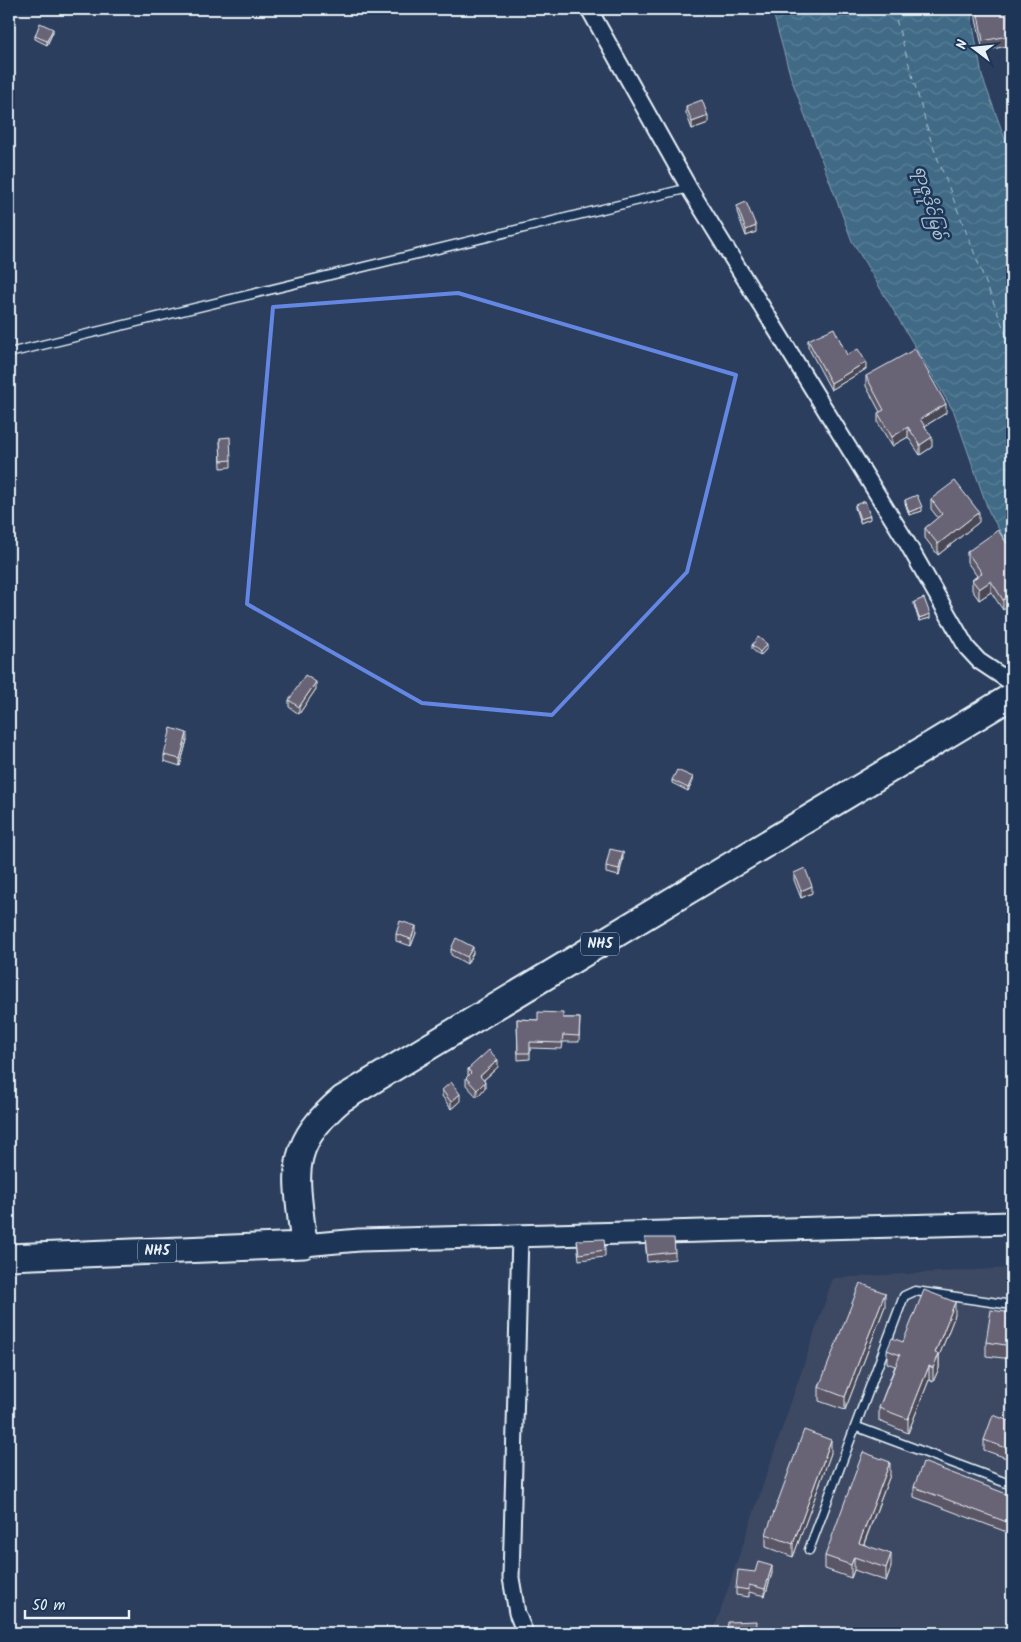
<svg xmlns="http://www.w3.org/2000/svg" width="1021" height="1642" viewBox="0 0 1021 1642" font-family="Kalam,'Noto Sans Myanmar',sans-serif">
<style>
.built{fill:#3e4964}
.water{fill:url(#water-waves);stroke:#83a0b3}
.lines{fill:none;stroke-linecap:round;stroke-linejoin:round}
.ferry{stroke:#adc2d0;stroke-width:1;stroke-dasharray:6 5;stroke-linecap:butt}
.service-casing{stroke:#e8f1f8;stroke-width:11}
.minor-casing{stroke:#e8f1f8;stroke-width:19}
.secondary-casing{stroke:#e8f1f8;stroke-width:25}
.trunk-casing{stroke:#e8f1f8;stroke-width:29}
.service{stroke:#1d3557;stroke-width:8}
.minor{stroke:#1d3557;stroke-width:15}
.secondary{stroke:#1d3557;stroke-width:21}
.trunk{stroke:#1d3557;stroke-width:25}
.wall{fill:#5a5665;stroke:#e8f1f8}
.shaded-wall{fill:#4a4653;stroke:#e8f1f8}
.building{fill:#696476;stroke:#e8f1f8}
.marked{fill:none;stroke:#6487e3;stroke-width:4;stroke-linejoin:round}
.labels{text-anchor:middle;dominant-baseline:central;stroke-width:5;stroke-linejoin:round;paint-order:stroke}
.shield{fill:#1d3557;stroke:#abb9c8;stroke-width:1}
.shield-label{font-size:14px;font-weight:bold;fill:#e8f1f8}
.water-label{font-size:16px;font-style:italic;fill:#adc2d0;stroke:#1d3557}
</style>
<defs>
<pattern id="water-waves" width="16" height="10" patternUnits="userSpaceOnUse" patternTransform="scale(1.25)"><rect width="16" height="10" fill="#3f6a85"/><path d="M0 5q4-4 8 0t8 0" fill="none" stroke="#5b8097"/></pattern>
</defs>
<rect width="100%" height="100%" fill="#2c3e5d"/>
<filter id="ink" filterUnits="userSpaceOnUse"><feTurbulence type="fractalNoise" baseFrequency=".02" numOctaves="2"/><feDisplacementMap in="SourceGraphic" scale="10" xChannelSelector="R" yChannelSelector="G"/><feConvolveMatrix kernelMatrix="1 2 1 2 8 2 1 2 1" color-interpolation-filters="sRGB"/></filter>
<g filter="url(#ink)">
<polygon class="built" points="1012,1268 1012,1633 713,1633 833,1278"/>
<polygon class="water" points="772,9 970,9 982,76 1012,158 1012,552 989,512 954,412 852,241 791,78"/>
<g class="lines">
<polyline class="ferry" points="893,9 932,144 1012,350"/>
<defs>
<g id="service">
<polyline points="9,353 689,188"/>
<polyline points="857,1427 1012,1485"/>
<polyline points="809,1550 904,1296 915,1291 1012,1305"/>
</g>
<g id="minor">
<polyline points="589,9 689,188 906,541 967,648 979,661 1012,683"/>
<polyline points="520,1236 511,1578 517,1613 525,1633"/>
</g>
<polyline id="secondary" points="304,1245 359,1240 1012,1223"/>
<path id="trunk" d="M9 1257 304 1245C297 1176 284 1148 342 1099L1012 696"/>
</defs>
<use href="#service" class="service-casing"/>
<use href="#minor" class="minor-casing"/>
<use href="#secondary" class="secondary-casing"/>
<use href="#trunk" class="trunk-casing"/>
<use href="#service" class="service"/>
<use href="#minor" class="minor"/>
<use href="#secondary" class="secondary"/>
<use href="#trunk" class="trunk"/>
</g>
<g class="wall">
<polygon points="976,9 1012,9 1012,45 983,51 976,19"/>
<polygon points="53,32 47,45 35,39 35,36"/>
<polygon points="686,106 708,123 692,129 686,113"/>
<polygon points="737,206 756,232 746,236 737,212"/>
<polygon points="808,340 847,355 866,369 831,390 808,347"/>
<polygon points="866,376 946,413 925,426 932,447 920,455 908,437 892,446 878,423 878,413 880,412 866,386"/>
<polygon points="220,438 231,460 231,467 221,468"/>
<polygon points="931,499 979,522 938,555 925,538 925,528 938,518 931,509"/>
<polygon points="905,500 922,511 909,515 905,503"/>
<polygon points="855,505 870,519 860,523 855,508"/>
<polygon points="1012,551 1003,610 991,592 979,600 972,590 972,580 977,576 967,562 967,552"/>
<polygon points="914,602 930,618 919,621 914,605"/>
<polygon points="752,645 767,648 760,656 752,649"/>
<polygon points="316,689 299,714 289,707 289,700"/>
<polygon points="187,740 180,766 164,761 164,755"/>
<polygon points="672,780 693,781 688,791 672,783"/>
<polygon points="623,858 619,876 606,873 606,866"/>
<polygon points="794,873 812,893 801,898 794,880"/>
<polygon points="416,933 411,946 396,941 396,934"/>
<polygon points="451,949 473,953 467,964 451,955"/>
<polygon points="563,1018 580,1018 579,1042 563,1042 562,1049 530,1048 530,1059 518,1060 517,1019 538,1020"/>
<polygon points="498,1067 484,1080 485,1088 477,1097 466,1085 466,1078 468,1076 468,1069"/>
<polygon points="442,1090 460,1101 451,1109 442,1096"/>
<polygon points="645,1238 675,1252 675,1259 647,1262"/>
<polygon points="577,1240 605,1250 605,1257 579,1260"/>
<polygon points="885,1306 845,1410 819,1401 819,1387"/>
<polygon points="1012,1313 1012,1359 986,1356 986,1342"/>
<polygon points="955,1315 939,1356 939,1368 933,1382 929,1380 908,1433 879,1421 879,1408 895,1366 887,1363 887,1350 903,1342"/>
<polygon points="1012,1422 1012,1460 984,1450 984,1440"/>
<polygon points="831,1453 793,1557 766,1547 766,1534"/>
<polygon points="890,1475 864,1544 891,1567 886,1581 854,1570 851,1578 825,1569 825,1556"/>
<polygon points="914,1487 1012,1496 1012,1534 914,1497"/>
<polygon points="772,1573 765,1596 749,1592 749,1597 736,1595 736,1588"/>
</g>
<g class="shaded-wall">
<polygon points="53,29 53,32 47,45 47,41"/>
<polygon points="708,116 708,123 692,129 692,122"/>
<polygon points="756,226 756,232 746,236 746,230"/>
<polygon points="866,362 866,369 831,390 831,383"/>
<polygon points="946,404 946,413 920,429 920,419"/>
<polygon points="908,427 908,437 892,446 892,437"/>
<polygon points="932,437 932,447 920,455 920,445"/>
<polygon points="922,507 922,511 909,515 909,512"/>
<polygon points="979,512 979,522 938,555 938,544"/>
<polygon points="870,516 870,519 860,523 860,519"/>
<polygon points="991,581 991,592 979,600 979,589"/>
<polygon points="1012,594 1012,604 1003,610 1003,600"/>
<polygon points="930,614 930,618 919,621 919,618"/>
<polygon points="767,644 767,648 760,656 760,652"/>
<polygon points="316,682 316,689 299,714 299,707"/>
<polygon points="187,733 187,740 180,766 180,759"/>
<polygon points="693,777 693,781 688,791 688,788"/>
<polygon points="623,852 623,858 619,876 619,869"/>
<polygon points="812,886 812,893 801,898 801,891"/>
<polygon points="416,926 416,933 411,946 411,939"/>
<polygon points="473,947 473,953 467,964 467,957"/>
<polygon points="498,1060 498,1067 480,1083 480,1076"/>
<polygon points="485,1082 485,1088 477,1097 477,1090"/>
<polygon points="460,1094 460,1101 451,1109 451,1102"/>
<polygon points="885,1293 885,1306 845,1410 845,1397"/>
<polygon points="955,1302 955,1315 939,1356 939,1368 933,1382 933,1368 935,1353"/>
<polygon points="929,1366 929,1380 908,1433 908,1419"/>
<polygon points="831,1440 831,1453 793,1557 793,1544"/>
<polygon points="890,1462 890,1475 859,1556 859,1543"/>
<polygon points="891,1554 891,1567 886,1581 886,1568"/>
<polygon points="854,1557 854,1570 851,1578 851,1565"/>
<polygon points="772,1566 772,1573 765,1596 765,1589"/>
</g>
<g class="building">
<polygon points="977,9 1012,9 1012,35 983,41"/>
<polygon points="40,23 53,29 47,41 35,36"/>
<polygon points="702,100 708,116 692,122 686,106"/>
<polygon points="746,202 756,226 746,230 737,206"/>
<polygon points="834,328 847,355 858,349 866,362 831,383 808,340"/>
<polygon points="915,349 946,404 920,419 932,437 920,445 908,427 892,437 878,413 884,410 866,376"/>
<polygon points="230,437 231,460 221,461 220,438"/>
<polygon points="955,481 979,512 938,544 925,528 942,514 931,499"/>
<polygon points="917,495 922,507 909,512 905,500"/>
<polygon points="865,501 870,516 860,519 855,505"/>
<polygon points="998,530 1012,551 1012,594 1003,600 991,581 979,589 972,580 982,573 967,552"/>
<polygon points="924,598 930,614 919,618 914,602"/>
<polygon points="758,637 767,644 760,652 752,645"/>
<polygon points="305,675 316,682 299,707 289,700"/>
<polygon points="171,728 187,733 180,759 164,755"/>
<polygon points="677,770 693,777 688,788 672,780"/>
<polygon points="610,849 623,852 619,869 606,866"/>
<polygon points="805,868 812,886 801,891 794,873"/>
<polygon points="400,921 416,926 411,939 396,934"/>
<polygon points="456,938 473,947 467,957 451,949"/>
<polygon points="538,1012 563,1013 563,1018 580,1018 579,1036 563,1035 562,1043 530,1042 530,1053 518,1053 517,1019 538,1020"/>
<polygon points="489,1050 498,1060 480,1076 485,1082 477,1090 466,1078 471,1073 468,1069"/>
<polygon points="451,1082 460,1094 451,1102 442,1090"/>
<polygon points="645,1238 674,1238 675,1252 647,1255"/>
<polygon points="604,1239 605,1250 579,1254 577,1240"/>
<polygon points="860,1283 885,1293 845,1397 819,1387"/>
<polygon points="924,1290 955,1302 935,1353 939,1354 933,1368 929,1366 908,1419 879,1408 900,1355 887,1350 892,1338 903,1342"/>
<polygon points="991,1310 1012,1313 1012,1346 986,1342"/>
<polygon points="993,1415 1012,1422 1012,1450 984,1440"/>
<polygon points="804,1430 831,1440 793,1544 766,1534"/>
<polygon points="863,1452 890,1462 859,1543 891,1554 886,1568 854,1557 851,1565 825,1556"/>
<polygon points="923,1462 1012,1496 1012,1524 914,1487"/>
<polygon points="758,1562 772,1566 765,1589 749,1585 749,1590 736,1588 738,1570 755,1572"/>
<polygon points="757,1621 756,1633 708,1633 708,1632 727,1632 728,1622"/>
<polygon points="791,1627 805,1628 805,1633 791,1633"/>
</g>
</g>
<path class="marked" d="M458 293 736 375 687 572 552 715 422 703 247 604 273 307Z"/>
<g class="labels">
<g class="shield">
<rect x="581" y="932.5" width="38" height="23" rx="4"/>
<rect x="138" y="1239.5" width="38" height="23" rx="4"/>
</g>
<g class="shield-label">
<text x="600" y="944">NH5</text>
<text x="157" y="1251">NH5</text>
</g>
<g class="water-label">
<text transform="translate(929 203) rotate(75)">ရာဇူဒိုင်မြစ်</text>
</g>
</g>
<rect width="1021" height="1642" fill="none" stroke="#1d3557" stroke-width="30"/>
<rect x="15" y="15" width="991" height="1612" fill="none" stroke="#e8f1f8" stroke-width="2" filter="url(#ink)"/>
<g transform="translate(974 48) rotate(286)" stroke="#1d3557" stroke-width="4" paint-order="stroke">
<path d="M0-4L9 19L0 12L-9 19Z" fill="#e8f1f8"/>
<text y="-8" font-size="14" font-weight="bold" text-anchor="middle" fill="#e8f1f8">N</text>
</g>
<path d="M25 1610v8h104v-8" fill="none" stroke="#e8f1f8" stroke-width="2.5"/>
<text x="32" y="1610" font-size="15" fill="#e8f1f8" stroke="#1d3557" stroke-width="4" paint-order="stroke">50 m</text>
</svg>
